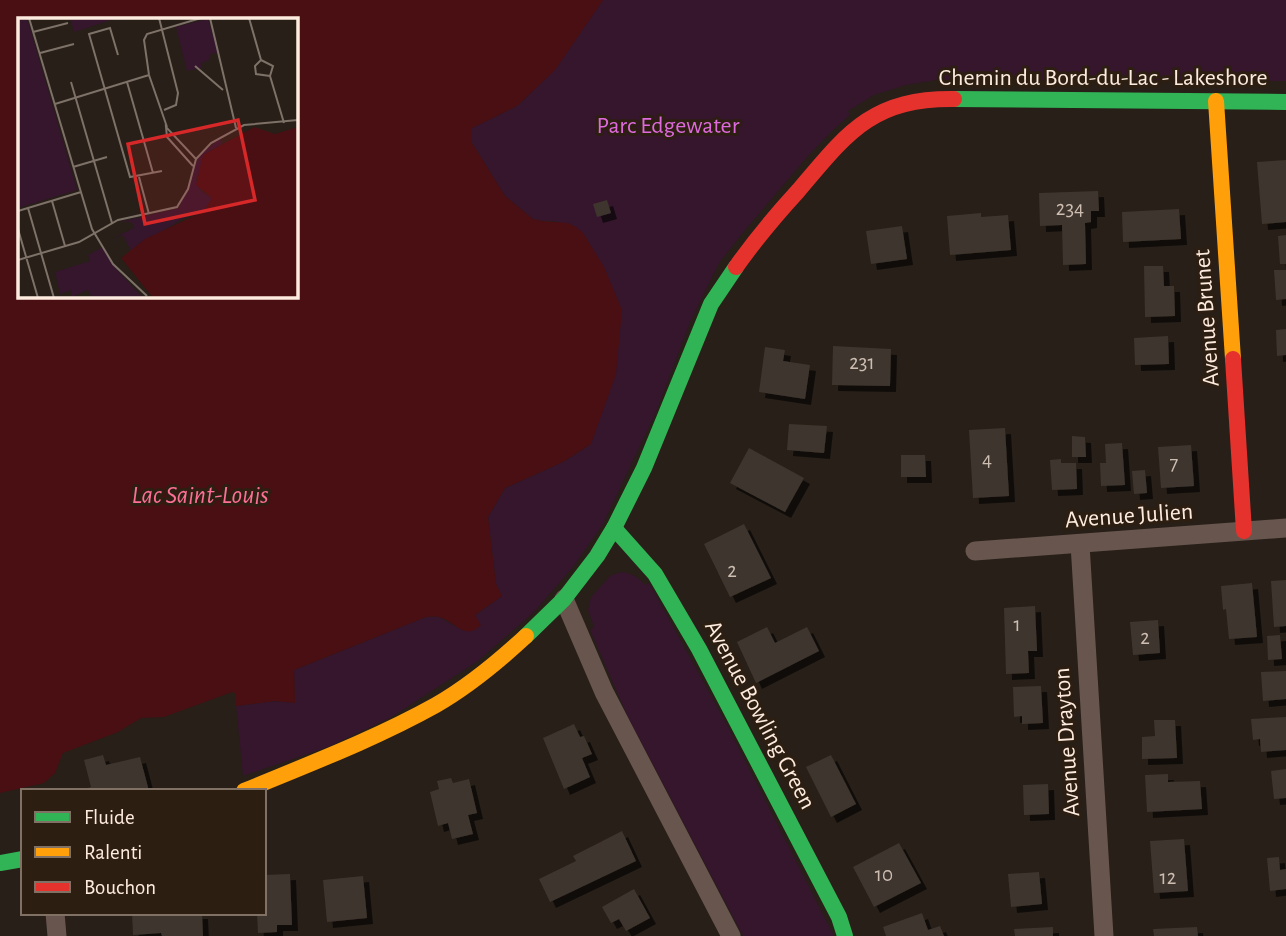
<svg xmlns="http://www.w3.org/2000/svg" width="1286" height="936" viewBox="0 0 1286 936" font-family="'Alegreya Sans',sans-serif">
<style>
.green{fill:#35162c}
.water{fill:#490f13;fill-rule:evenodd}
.building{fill:#3e352d;filter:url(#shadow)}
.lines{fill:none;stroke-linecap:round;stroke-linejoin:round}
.street{stroke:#67554e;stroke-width:19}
.fast{stroke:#30b455;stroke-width:16}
.slow{stroke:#ff9f0a;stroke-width:16}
.jam{stroke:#e5322d;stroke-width:16}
.labels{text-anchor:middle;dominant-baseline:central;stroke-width:6;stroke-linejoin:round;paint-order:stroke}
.number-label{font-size:21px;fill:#cebeb2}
.street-label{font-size:24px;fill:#feebdf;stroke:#2d1e12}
.park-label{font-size:24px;fill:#df6ade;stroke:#2d1e12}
.water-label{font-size:26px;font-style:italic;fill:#fc6f96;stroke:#2d1e12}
.inset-road{fill:none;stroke:#7d7168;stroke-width:2}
.view{fill:#d62828;fill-opacity:0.15;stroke:#d62828;stroke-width:3.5}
.inset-edge{fill:none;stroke:#feebdf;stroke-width:3.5}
</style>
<defs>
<filter id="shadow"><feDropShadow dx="6" dy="6" stdDeviation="0" flood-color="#0009"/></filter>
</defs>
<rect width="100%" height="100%" fill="#271f18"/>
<g class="green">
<polygon points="602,0 1286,0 1286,81 936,80 906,85 874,95 848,111 850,115 834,129 808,156 745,230 719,263 691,320 656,412 603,524 573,567 533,613 478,661 390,718 328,747 243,776 236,706 275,701 295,703 294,670 426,617 439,617 462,630 474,616 502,596 496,584 488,517 505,488 563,462 591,444 556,221 542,221 533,219 505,196 472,143 472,128 517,106 554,70"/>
<path d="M621 572C632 573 638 577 645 585L649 583 727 725 834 936H743L627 715 590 630 594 627 588 610 591 597 610 576Z"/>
</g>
<path class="water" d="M0 0H603L555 70 517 106 472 128V143L505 196 533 219 542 221 568 223 576 227 583 233 604 267 622 310 616 374 591 444 563 462 505 488 488 517 496 584 502 596 475 615 481 625C464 642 455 620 438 617 434 616 430 617 426 617L294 670 295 703 275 701 236 706V694L232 692 164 717 141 718 118 732 63 753 55 773 44 783 0 793ZM19 19H296V296H19Z"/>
<g class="building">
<polygon points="1286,160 1286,222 1262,224 1257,162"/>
<polygon points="1098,191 1099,211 1091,211 1091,222 1085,223 1086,264 1063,265 1062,225 1040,226 1039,193"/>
<polygon points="607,200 611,213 597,217 593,204"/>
<polygon points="1179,209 1181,239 1123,242 1122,212"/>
<polygon points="981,213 981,217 1008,215 1011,250 950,255 947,216"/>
<polygon points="902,226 907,259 871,264 866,231"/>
<polygon points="1286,235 1286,264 1280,264 1278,236"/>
<polygon points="1144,266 1163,266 1164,286 1174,286 1175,316 1145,317"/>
<polygon points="1274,270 1286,270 1286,299 1276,300"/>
<polygon points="1286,329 1286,355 1277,356 1276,330"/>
<polygon points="1168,336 1169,364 1135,365 1134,338"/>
<polygon points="833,346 891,349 890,386 832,385"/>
<polygon points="765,347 785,350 783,361 810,365 805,399 759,392"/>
<polygon points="789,424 827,426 824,453 787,450"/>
<polygon points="1005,428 1009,496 973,498 969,430"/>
<polygon points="1072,436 1085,437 1086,457 1072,457"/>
<polygon points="1122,443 1125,485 1101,486 1100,463 1106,463 1105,444"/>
<polygon points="1191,445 1194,486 1161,488 1158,447"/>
<polygon points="749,448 804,478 785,512 730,483"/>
<polygon points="901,455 925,455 926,477 901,477"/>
<polygon points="1061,459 1061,463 1076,463 1077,489 1052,490 1050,460"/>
<polygon points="1145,470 1147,493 1134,494 1132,471"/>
<polygon points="744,524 771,578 730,597 704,544"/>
<polygon points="1286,580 1286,626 1274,627 1271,581"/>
<polygon points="1252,583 1257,637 1229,639 1226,609 1223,610 1221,586"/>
<polygon points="1035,606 1037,651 1028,651 1029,673 1006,674 1004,608"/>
<polygon points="1158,620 1160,653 1133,655 1130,622"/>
<polygon points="767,627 775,643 807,627 819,651 756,683 737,642"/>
<polygon points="1280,635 1282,659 1268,660 1267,636"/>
<polygon points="1286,671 1286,699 1263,701 1261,672"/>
<polygon points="1041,686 1043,723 1022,724 1022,716 1014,717 1013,687"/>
<polygon points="1286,717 1286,750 1261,752 1260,739 1253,740 1251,719"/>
<polygon points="1154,720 1175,720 1177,758 1142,759 1142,737 1155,736"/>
<polygon points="574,724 580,737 584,736 592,754 582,758 590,777 564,789 543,738"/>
<polygon points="103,755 106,765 140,757 149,791 80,791 91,787 84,760"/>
<polygon points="831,755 856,804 831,817 806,767"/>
<polygon points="1286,769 1286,798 1274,799 1271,771"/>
<polygon points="1168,774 1168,782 1200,781 1202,809 1147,812 1145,775"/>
<polygon points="451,778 453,783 469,779 477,813 468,815 473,834 452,839 448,823 438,826 430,792 439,789 437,781"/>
<polygon points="1048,784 1049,814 1024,815 1023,785"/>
<polygon points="622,831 636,861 550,902 539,879 576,861 573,856"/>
<polygon points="1184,839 1188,891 1154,893 1150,841"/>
<polygon points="899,843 921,883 874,907 853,867"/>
<polygon points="1279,857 1280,870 1286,869 1286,889 1270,891 1267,858"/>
<polygon points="1039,872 1042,904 1011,907 1008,874"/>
<polygon points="290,874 292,925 277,925 277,932 258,933 257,913 264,913 264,875"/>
<polygon points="363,876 367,918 327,922 323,880"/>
<polygon points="634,889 650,918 626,931 619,919 611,923 602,907"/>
<polygon points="132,913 202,913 203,936 162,936 161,933 133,935"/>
<polygon points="922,913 928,930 940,926 944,936 886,936 883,927"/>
<polygon points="1053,927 1053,936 1015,936 1014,929"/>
<polygon points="1197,927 1198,936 1154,936 1153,929"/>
</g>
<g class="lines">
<g class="street">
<polyline points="1080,544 1104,936"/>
<polyline points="975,551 1286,528"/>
<polyline points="564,599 604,692 731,936"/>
<polyline points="55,913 57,936"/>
</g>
<g class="fast">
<polyline points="954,99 1286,102"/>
<polyline points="614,528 655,574 699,649 839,917 845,936"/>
<polyline points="526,636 564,599 597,556 614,528 644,468 711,304 736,267"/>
<polyline points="0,863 23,859"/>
</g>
<g class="slow">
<polyline points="1216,101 1233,359"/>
<path d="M244 791C309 764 375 739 436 705 469 686 499 661 526 636"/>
</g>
<g class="jam">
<path d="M736 267C755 240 776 215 798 191 847 133 872 98 954 99"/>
<polyline points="1233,359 1244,531"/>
</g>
</g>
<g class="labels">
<g class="number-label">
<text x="1070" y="208">234</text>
<text x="862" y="362">231</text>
<text x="987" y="459">4</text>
<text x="1174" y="463">7</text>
<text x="732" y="570">2</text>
<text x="1017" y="624">1</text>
<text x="1145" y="637">2</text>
<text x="884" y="874">10</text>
<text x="1168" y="877">12</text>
</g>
<g class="street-label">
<text x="1103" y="78">Chemin du Bord-du-Lac - Lakeshore</text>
<text transform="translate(1207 318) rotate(-94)">Avenue Brunet</text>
<text transform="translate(1129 516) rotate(-4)">Avenue Julien</text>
<text transform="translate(760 715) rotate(62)">Avenue Bowling Green</text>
<text transform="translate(1067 742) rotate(-94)">Avenue Drayton</text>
</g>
<g class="park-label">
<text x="668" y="126">Parc Edgewater</text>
</g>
<g class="water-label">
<text x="200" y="495">Lac Saint-Louis</text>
</g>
</g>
<g transform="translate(18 18)">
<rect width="280" height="280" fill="#271f18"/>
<path d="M0 0H9L59 172 0 190ZM52 0H99L56 14ZM190 1 200 34 191 37 192 42 183 45 184 50 169 53 158 9ZM202 120 204 126 185 137 186 147 178 161 183 173 194 180 186 193 164 201 113 233 105 217 95 220 116 210 114 204H102L161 190 180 139ZM85 229 99 252 125 280H74L70 272 54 279V272L42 276 37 254 72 243 70 237Z" fill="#35162c"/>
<path d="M236 109 257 116 280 109V280H135L103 240 127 221 186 193 194 180 178 167 185 137Z" fill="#490f13"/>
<path class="inset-road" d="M11 0 74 211 95 246 129 278M141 0 160 75 158 87 146 92M192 0 218 110M231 0 243 42M15 14 50 5M22 35 56 26M100 37 92 10 71 16 112 159 144 153M243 42 255 48 252 58 266 105M243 42 237 48 238 56 252 58M177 48 205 72M53 64 94 205M109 64 135 155M37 86 131 57M149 109 131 57 126 22 129 16 183 0M175 148 149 119 148 109 178 141M55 149 89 139M121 159 131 196M34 183 47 228M10 190 36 280M0 193 63 174M0 211 20 280M0 242 61 224 100 202 159 189 170 171 178 141 193 125 226 107 280 102"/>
<path class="view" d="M220 102 237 182 127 206 110 126Z"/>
<rect width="280" height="280" class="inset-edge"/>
</g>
<rect x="21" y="789" width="245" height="126" fill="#2d1e12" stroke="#817064" stroke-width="2"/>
<rect x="35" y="812" width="35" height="10" fill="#30b455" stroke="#817064" stroke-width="2"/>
<text x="84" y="824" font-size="21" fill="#feebdf">Fluide</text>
<rect x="35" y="847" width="35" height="10" fill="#ff9f0a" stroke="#817064" stroke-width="2"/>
<text x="84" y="859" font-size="21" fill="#feebdf">Ralenti</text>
<rect x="35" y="882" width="35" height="10" fill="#e5322d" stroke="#817064" stroke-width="2"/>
<text x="84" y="894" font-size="21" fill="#feebdf">Bouchon</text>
</svg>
